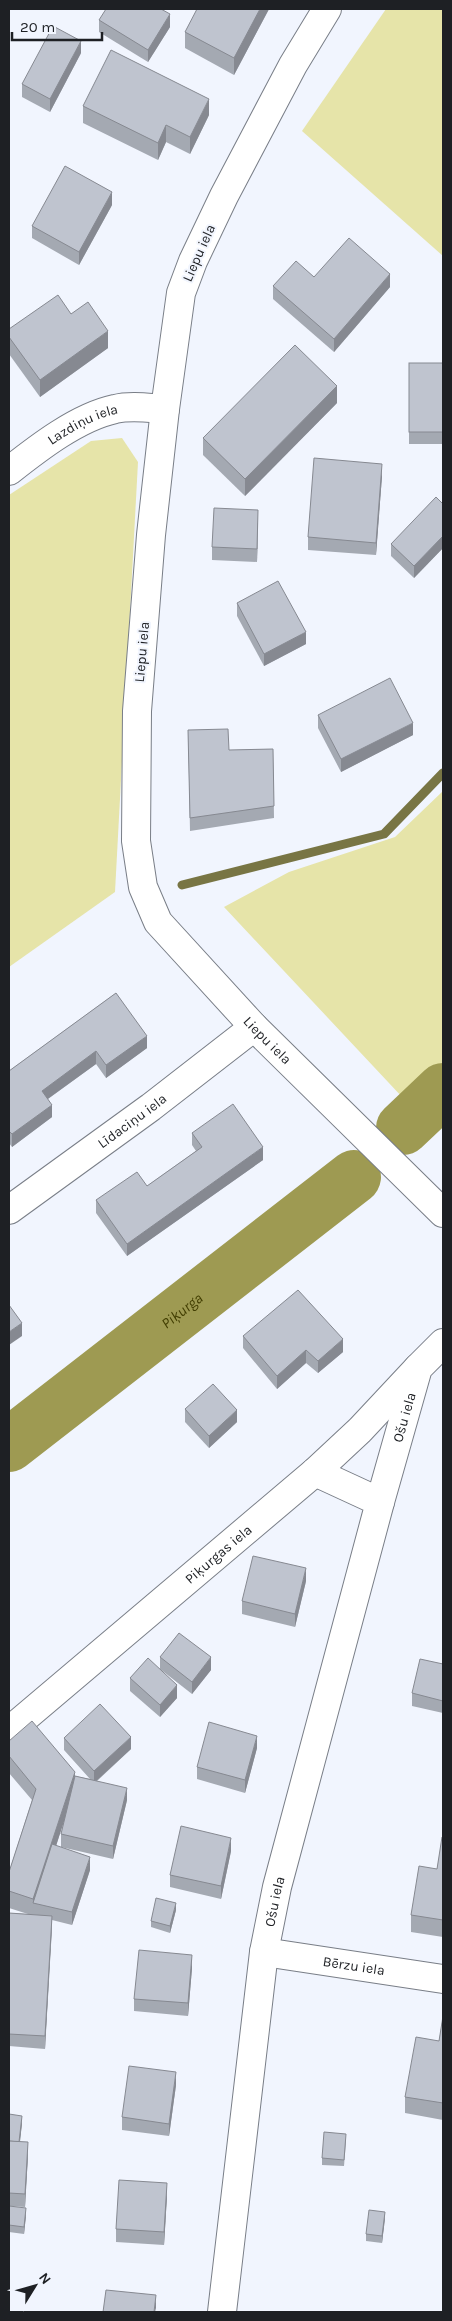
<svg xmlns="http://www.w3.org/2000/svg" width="452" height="2321" viewBox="0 0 452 2321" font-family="Karla,sans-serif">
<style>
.green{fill:#e6e4a9}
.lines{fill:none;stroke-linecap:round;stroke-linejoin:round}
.stream{stroke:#787544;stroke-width:9}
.river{stroke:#9e9a52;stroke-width:54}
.minor-casing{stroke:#797e87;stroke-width:30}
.minor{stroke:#fff;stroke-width:28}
.wall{fill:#a4a9b2}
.shaded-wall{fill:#868991}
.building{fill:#bfc4cf;stroke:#868991}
.labels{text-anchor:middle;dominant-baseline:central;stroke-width:4;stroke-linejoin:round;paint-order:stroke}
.street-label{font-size:14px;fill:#1e2024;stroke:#f1f5fe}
.water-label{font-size:15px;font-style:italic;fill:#413d01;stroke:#f1f5fe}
</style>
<rect width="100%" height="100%" fill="#f1f5fe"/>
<g class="green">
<polygon points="386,9 443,9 443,256 302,131"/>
<polygon points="122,438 138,462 115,892 9,967 9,495 91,441"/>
<polygon points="443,791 443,1120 433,1130 224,907 289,872 395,837"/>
</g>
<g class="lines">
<polyline class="stream" points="182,885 384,834 443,773"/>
<g class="river">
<polyline points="403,1128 443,1090"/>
<path id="s1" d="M9 1445 354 1177"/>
</g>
<defs>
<g id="minor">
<path id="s2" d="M327 9 293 65 224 196 193 261 181 293 165 409 151 535 137 711 136 841 143 887 158 922 254 1027 443 1213"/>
<path id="s3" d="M9 471C38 448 78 417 115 409 131 405 149 408 165 409"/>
<path id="s4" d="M9 1210 151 1107 254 1027"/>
<path id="s5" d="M380 1502 418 1368 443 1343"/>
<path id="s6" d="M9 1731 315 1472 360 1430 418 1368"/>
<path id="s7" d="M264 1952 443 1979"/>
<path id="s8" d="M222 2312 264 1952 277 1887 380 1502 315 1472"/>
</g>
</defs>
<use href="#minor" class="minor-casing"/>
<use href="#minor" class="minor"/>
</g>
<g class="wall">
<polygon points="269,9 234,75 185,48 185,32"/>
<polygon points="99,20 170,27 148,62 99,32"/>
<polygon points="81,53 50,112 22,97 22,84"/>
<polygon points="83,106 209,115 190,154 166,142 158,160 83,123"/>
<polygon points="112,205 79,265 32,238 32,226"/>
<polygon points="314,277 390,287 334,352 273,299 273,286"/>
<polygon points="71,314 108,348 40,397 9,354 9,329"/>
<rect x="409" y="363" width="34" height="81"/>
<polygon points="337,403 245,496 203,455 203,438"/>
<polygon points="382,476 376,555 308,550 308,537"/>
<polygon points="443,504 443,548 414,578 391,556 391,544"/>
<polygon points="258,523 257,562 212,560 212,547"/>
<polygon points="237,603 306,644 264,666 237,616"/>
<polygon points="318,715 413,735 341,772 318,728"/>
<polygon points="188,730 229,750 273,749 274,818 190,831"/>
<polygon points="116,993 147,1048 106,1078 96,1064 48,1099 52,1117 12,1147 9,1143 9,1071"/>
<polygon points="192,1133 263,1160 127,1256 96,1213 96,1200 147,1186 196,1151 192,1145"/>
<polygon points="243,1336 343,1352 318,1373 306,1363 277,1389 243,1348"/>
<polygon points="185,1409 237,1422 209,1448 185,1422"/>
<polygon points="306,1581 295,1627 242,1614 242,1601"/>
<polygon points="160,1657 211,1670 192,1694 160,1669"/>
<polygon points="443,1664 443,1713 412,1706 412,1693"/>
<polygon points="130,1678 177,1698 160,1717 130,1691"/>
<polygon points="64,1738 131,1749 97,1781 127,1800 113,1859 61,1847 61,1834 65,1816 56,1846 90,1870 72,1925 52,1920 45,2049 9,2046 9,1913 28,1914 9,1908 9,1872 32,1800 9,1773 9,1741 75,1776 90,1779 64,1750"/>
<polygon points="257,1748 245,1793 197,1779 197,1767"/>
<polygon points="443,1837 443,1937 411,1932 411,1915 437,1869"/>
<polygon points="231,1851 221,1899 170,1887 170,1875"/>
<polygon points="176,1910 170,1933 151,1927 151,1921"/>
<polygon points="192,1968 188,2016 134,2011 134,1999"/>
<polygon points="443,2016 443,2120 405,2113 405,2097 439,2041"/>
<polygon points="176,2085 169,2136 122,2130 122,2117"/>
<polygon points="9,2114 22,2123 20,2142 28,2155 25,2207 9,2206"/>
<polygon points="346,2141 344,2166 322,2165 322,2158"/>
<polygon points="167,2196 164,2245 116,2242 116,2229"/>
<polygon points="9,2206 26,2215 24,2234 9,2232"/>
<polygon points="385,2218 382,2243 366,2241 366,2234"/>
</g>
<g class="shaded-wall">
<polygon points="260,9 269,9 234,75 234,58"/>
<polygon points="170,14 170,27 148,62 148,50"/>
<polygon points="81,41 81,53 50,112 50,99"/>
<polygon points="209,99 209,115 190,154 190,137"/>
<polygon points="166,125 166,142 158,160 158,143"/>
<polygon points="112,192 112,205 79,265 79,252"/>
<polygon points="390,274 390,287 334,352 334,339"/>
<polygon points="108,331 108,348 40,397 40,380"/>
<polygon points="337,386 337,403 245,496 245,479"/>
<polygon points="382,464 382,476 376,555 376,543"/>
<polygon points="258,510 258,523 257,562 257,549"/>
<polygon points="443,536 443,548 414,578 414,566"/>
<polygon points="306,632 306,644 264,666 264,654"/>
<polygon points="413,723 413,735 341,772 341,759"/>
<polygon points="147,1036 147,1048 106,1078 106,1065"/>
<polygon points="96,1051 96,1064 42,1103 42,1091"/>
<polygon points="52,1105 52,1117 12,1147 12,1134"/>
<polygon points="263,1147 263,1160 127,1256 127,1244"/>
<polygon points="22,1323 22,1336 9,1345 9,1332"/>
<polygon points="343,1339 343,1352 318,1373 318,1361"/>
<polygon points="306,1350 306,1363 277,1389 277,1376"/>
<polygon points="237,1410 237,1422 209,1448 209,1436"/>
<polygon points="306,1568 306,1581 295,1627 295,1614"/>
<polygon points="211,1657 211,1670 192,1694 192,1682"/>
<polygon points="177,1685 177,1698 160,1717 160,1705"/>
<polygon points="257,1736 257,1748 245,1793 245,1780"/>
<polygon points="131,1737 131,1749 94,1783 94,1771"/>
<polygon points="75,1772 75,1788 37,1904 33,1903 33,1899"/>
<polygon points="127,1788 127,1800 113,1859 113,1846"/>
<polygon points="231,1838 231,1851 221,1899 221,1886"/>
<polygon points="90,1857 90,1870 72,1925 72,1912"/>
<polygon points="176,1903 176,1910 170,1933 170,1926"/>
<polygon points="52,1916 52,1928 45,2049 45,2036"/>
<polygon points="192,1955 192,1968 188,2016 188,2003"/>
<polygon points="176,2072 176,2085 169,2136 169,2124"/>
<polygon points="22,2116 22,2123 19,2149 19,2143"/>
<polygon points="28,2142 28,2155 25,2207 25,2194"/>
<polygon points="167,2183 167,2196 164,2245 164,2232"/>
<polygon points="26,2208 26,2215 24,2234 24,2227"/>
<polygon points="385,2212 385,2218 382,2243 382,2236"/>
<polygon points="156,2295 156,2308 155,2312 154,2312"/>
</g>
<g class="building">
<polygon points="106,9 161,9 170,14 148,50 99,20"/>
<polygon points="197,9 260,9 234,58 185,32"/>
<polygon points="53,26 81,41 50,99 22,84"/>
<polygon points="111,50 209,99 190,137 166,125 158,143 83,106"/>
<polygon points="65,166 112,192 79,252 32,226"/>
<polygon points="349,238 390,274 334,339 273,286 296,261 314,277"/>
<polygon points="58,295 71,314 88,302 108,331 40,380 9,337 9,329"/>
<polygon points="295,345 337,386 245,479 203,438"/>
<rect x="409" y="363" width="34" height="69"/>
<polygon points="314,458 382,464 376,543 308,537"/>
<polygon points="436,497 443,504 443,536 414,566 391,544"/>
<polygon points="214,508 258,510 257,549 212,547"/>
<polygon points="278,581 306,632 264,654 237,603"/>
<polygon points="390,678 413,723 341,759 318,715"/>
<polygon points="228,729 229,750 273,749 274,806 190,818 188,730"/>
<polygon points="116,993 147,1036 106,1065 96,1051 42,1091 52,1105 12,1134 9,1131 9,1071"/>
<polygon points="233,1104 263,1147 127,1244 96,1200 137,1172 147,1186 202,1147 192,1133"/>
<polygon points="298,1290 343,1339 318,1361 306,1350 277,1376 243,1336"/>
<polygon points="9,1305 22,1323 9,1332"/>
<polygon points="213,1384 237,1410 209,1436 185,1409"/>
<polygon points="253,1556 306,1568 295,1614 242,1601"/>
<polygon points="179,1633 211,1657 192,1682 160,1657"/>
<polygon points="148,1658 177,1685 160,1705 130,1678"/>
<polygon points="420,1659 443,1664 443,1701 412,1693"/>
<polygon points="100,1704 131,1737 94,1771 64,1738"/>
<polygon points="32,1721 75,1772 33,1899 9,1891 9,1872 36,1789 9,1756 9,1741"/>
<polygon points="209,1722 257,1736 245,1780 197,1767"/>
<polygon points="75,1776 127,1788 113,1846 61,1834"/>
<polygon points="181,1826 231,1838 221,1886 170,1875"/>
<polygon points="442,1837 443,1837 443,1920 411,1915 419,1866 437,1869"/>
<polygon points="52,1844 90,1857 72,1912 33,1903"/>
<polygon points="156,1898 176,1903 170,1926 151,1921"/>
<polygon points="9,1913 52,1916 45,2036 9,2034"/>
<polygon points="139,1950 192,1955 188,2003 134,1999"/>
<polygon points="443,2016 443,2103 405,2097 416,2037 439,2041"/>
<polygon points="129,2066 176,2072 169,2124 122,2117"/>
<polygon points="9,2114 22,2116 19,2142 9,2141"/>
<polygon points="324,2132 346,2134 344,2160 322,2158"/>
<polygon points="9,2141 28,2142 25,2194 9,2193"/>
<polygon points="119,2180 167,2183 164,2232 116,2229"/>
<polygon points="9,2206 26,2208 24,2227 9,2225"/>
<polygon points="369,2210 385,2212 382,2236 366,2234"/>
<polygon points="106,2290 156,2295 154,2312 103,2312"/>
</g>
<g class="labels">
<g class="street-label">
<text transform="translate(199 253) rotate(-66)">Liepu iela</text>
<text stroke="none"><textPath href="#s3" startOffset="88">Lazdiņu iela</textPath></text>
<text transform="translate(142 652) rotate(-85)">Liepu iela</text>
<text stroke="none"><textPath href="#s2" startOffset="1116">Liepu iela</textPath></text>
<text stroke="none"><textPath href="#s4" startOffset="152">Līdaciņu iela</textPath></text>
<text stroke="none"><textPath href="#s5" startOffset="88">Ošu iela</textPath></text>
<text stroke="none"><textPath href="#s6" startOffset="274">Piķurgas iela</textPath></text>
<text stroke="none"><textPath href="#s8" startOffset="414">Ošu iela</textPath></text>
<text stroke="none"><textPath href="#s7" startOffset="91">Bērzu iela</textPath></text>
</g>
<g class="water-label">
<text stroke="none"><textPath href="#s1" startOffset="219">Piķurga</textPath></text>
</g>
</g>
<rect width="452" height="2321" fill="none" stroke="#1e2024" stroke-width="20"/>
<g transform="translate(35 2286) rotate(53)" stroke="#f1f5fe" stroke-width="4" paint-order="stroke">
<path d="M0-4L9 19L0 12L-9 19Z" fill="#1e2024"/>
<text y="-8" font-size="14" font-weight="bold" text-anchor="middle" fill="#1e2024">N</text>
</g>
<path d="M12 32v8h90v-8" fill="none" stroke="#1e2024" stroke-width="2.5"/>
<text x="20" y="32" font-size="15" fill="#1e2024" stroke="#f1f5fe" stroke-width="4" paint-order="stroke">20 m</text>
</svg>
